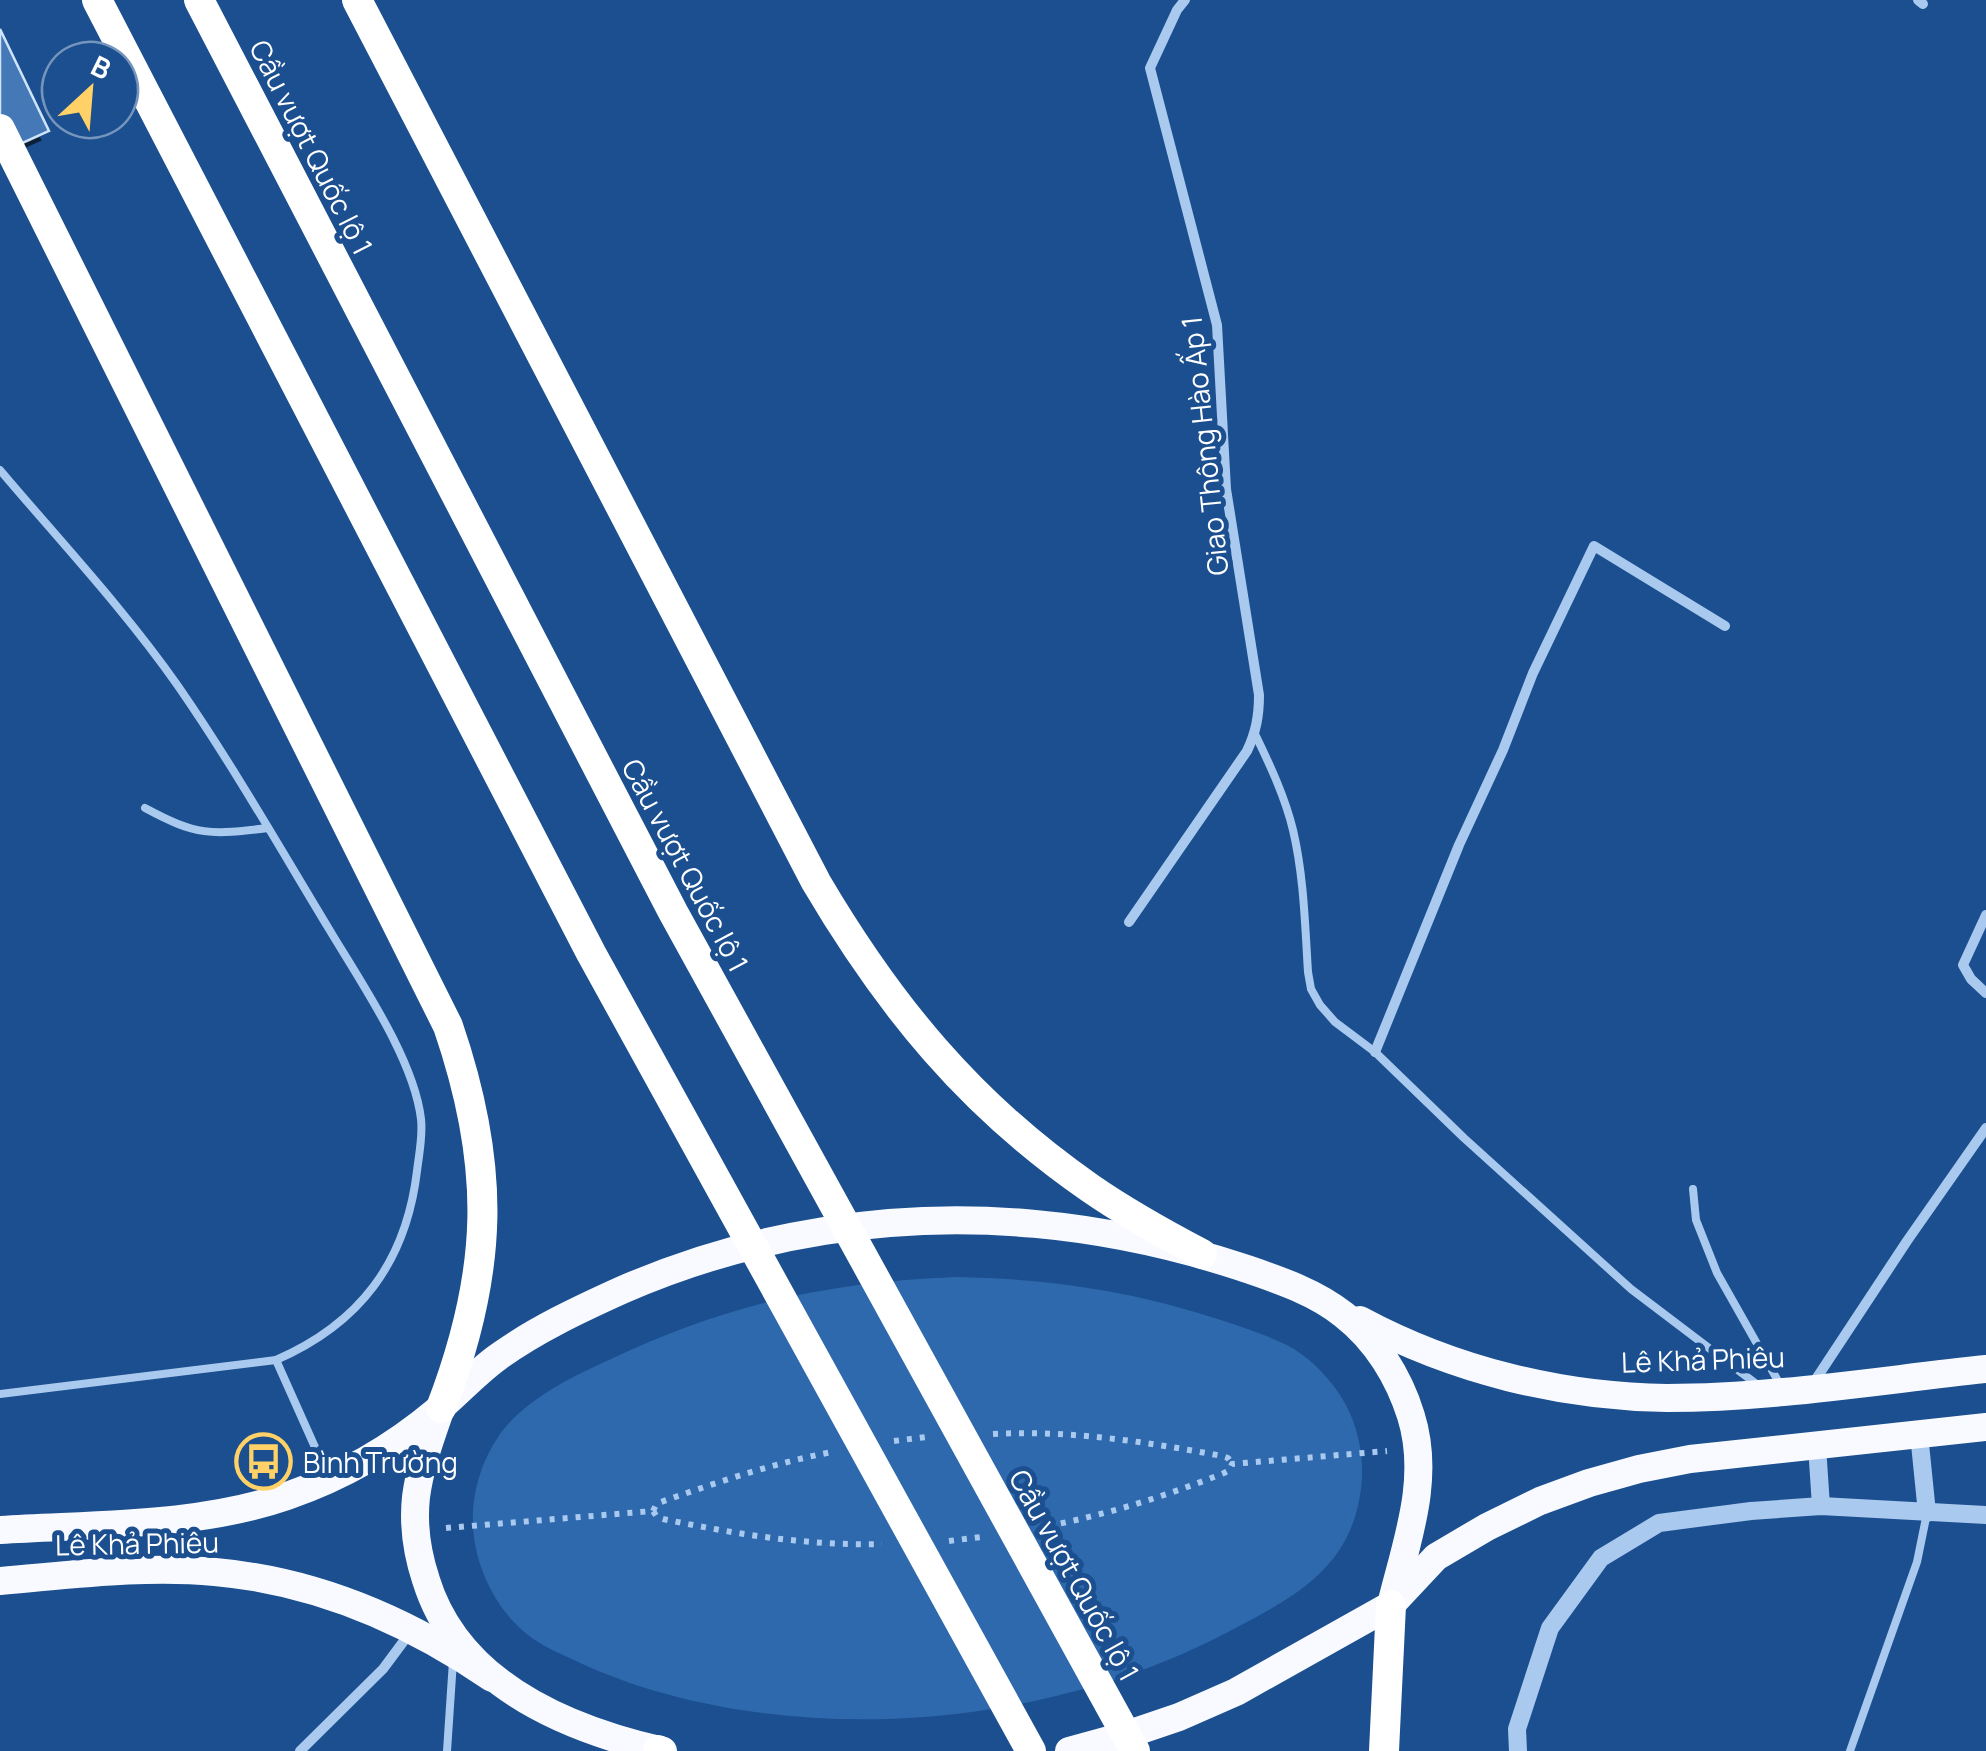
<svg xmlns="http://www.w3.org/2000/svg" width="1986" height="1751" viewBox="0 0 1986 1751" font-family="Manrope,sans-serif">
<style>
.green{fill:#2e69ad}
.building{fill:#4478b7;stroke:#cfe3fa;stroke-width:2.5;filter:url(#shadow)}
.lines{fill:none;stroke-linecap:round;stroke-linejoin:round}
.path{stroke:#a9c9ee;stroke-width:6;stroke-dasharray:5 8;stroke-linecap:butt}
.service{stroke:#a9c9ee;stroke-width:8}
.minor{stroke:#a9c9ee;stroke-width:10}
.tertiary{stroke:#a9c9ee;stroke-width:18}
.trunk{stroke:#f8faff;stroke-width:28}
.motorway{stroke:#fff;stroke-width:30}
.motorway-bridge{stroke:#fff;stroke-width:30}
.labels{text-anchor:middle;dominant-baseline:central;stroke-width:10;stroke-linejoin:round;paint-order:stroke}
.street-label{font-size:28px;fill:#fff;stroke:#1b4f8f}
.poi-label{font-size:28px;fill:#fff;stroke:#1b4f8f;text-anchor:start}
</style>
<defs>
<filter id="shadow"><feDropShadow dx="-9" dy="9" stdDeviation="0" flood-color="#0009"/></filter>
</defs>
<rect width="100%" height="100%" fill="#1b4f8f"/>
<path class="green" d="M957 1277C1052 1279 1133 1291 1224 1321 1247 1329 1273 1337 1294 1349 1313 1361 1328 1377 1340 1395 1358 1422 1365 1457 1361 1489 1351 1569 1293 1598 1228 1632 1154 1671 1073 1696 991 1709 858 1731 698 1719 576 1661 559 1653 542 1646 528 1635 505 1617 489 1591 480 1564 465 1518 474 1469 503 1430 530 1397 573 1376 611 1359 727 1304 829 1282 957 1277Z"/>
<polygon class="building" points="0,29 49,131 0,153"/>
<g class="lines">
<g class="path">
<path d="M993 1434C1071 1430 1147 1442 1222 1456L1228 1458 1232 1464"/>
<polyline points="894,1441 926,1437"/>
<path d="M653 1511 656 1505 661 1502C718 1482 774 1463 832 1452"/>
<path d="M1048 1526C1109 1514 1166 1496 1224 1473L1230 1470 1232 1464 1387 1451"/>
<path d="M446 1528 653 1511 657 1517 663 1519C735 1534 808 1546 882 1544"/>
<polyline points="949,1541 981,1537"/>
</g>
<g class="service">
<path d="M0 470C60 541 124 609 178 686 232 764 280 848 329 929 360 981 414 1059 421 1119 423 1136 419 1154 417 1171 406 1263 359 1324 276 1360L0 1394"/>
<path d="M1255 734C1270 765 1285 797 1293 830 1304 877 1305 925 1308 972L1311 989 1320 1005 1335 1022 1375 1052 1464 1138 1631 1289 1759 1386"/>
<path d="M145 808C197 836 210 835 268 828"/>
<polyline points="1693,1189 1696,1220 1717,1273 1782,1388"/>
<polyline points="276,1360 327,1474"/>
<polyline points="447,1751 453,1661"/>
<polyline points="1850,1751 1917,1562 1927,1513"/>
</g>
<g class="minor">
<polyline points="1918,0 1923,4"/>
<polyline points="1986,915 1963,965 1971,979 1986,993"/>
<path d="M1129 922 1247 751C1256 732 1259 716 1259 695L1226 489 1217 325 1150 68 1177 10 1185 0"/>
<polyline points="1375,1052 1459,845 1503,750 1533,673 1594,546 1725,626"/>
<polyline points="1814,1382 1907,1241 1986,1128"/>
<polyline points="300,1751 383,1669 409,1634"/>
</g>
<g class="tertiary">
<polyline points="1919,1434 1927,1513"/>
<polyline points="1817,1446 1821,1506"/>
<polyline points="1518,1751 1517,1729 1550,1628 1601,1558 1659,1523 1751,1511 1821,1506 1986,1515"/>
</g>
<g class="trunk">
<path d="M1360 1320C1453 1370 1562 1397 1667 1398 1773 1398 1881 1380 1986 1369"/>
<path d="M441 1408C431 1437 420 1466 416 1497 413 1525 417 1553 426 1580 458 1684 566 1729 663 1751"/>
<path d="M0 1530C94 1524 198 1527 287 1496 342 1477 394 1447 439 1409 459 1392 477 1372 498 1357 535 1330 580 1309 622 1290 686 1262 755 1242 824 1231 964 1208 1107 1223 1241 1267 1276 1279 1314 1291 1344 1315 1376 1340 1399 1377 1411 1416 1431 1480 1406 1543 1391 1605"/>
<path d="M0 1581C71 1575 144 1565 215 1572 317 1581 409 1621 492 1678"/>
<polyline points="1069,1751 1120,1737 1179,1717 1236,1692 1391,1605 1436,1557 1487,1527 1540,1501 1589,1483 1639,1469 1690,1459 1986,1427"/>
</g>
<g class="motorway">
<path d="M357 0 816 882C889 1006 970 1105 1090 1188 1126 1213 1164 1234 1202 1254"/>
<path d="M0 129 448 1026C496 1166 494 1270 441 1408"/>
<polyline points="658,1750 660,1751"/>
<polyline points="1384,1751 1391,1605"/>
</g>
<g class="motorway-bridge">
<polyline points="97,0 591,953 1031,1751"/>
<polyline points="199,0 673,912 1135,1751"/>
</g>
</g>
<defs>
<symbol id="bus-ring" viewBox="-11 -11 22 22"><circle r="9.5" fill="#1b4f8f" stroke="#ffd166" stroke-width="1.5"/><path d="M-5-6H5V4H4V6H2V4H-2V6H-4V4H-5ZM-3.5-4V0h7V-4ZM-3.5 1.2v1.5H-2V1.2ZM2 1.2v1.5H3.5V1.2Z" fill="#ffd166"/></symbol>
</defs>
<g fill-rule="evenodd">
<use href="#bus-ring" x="232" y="1430" width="63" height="63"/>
</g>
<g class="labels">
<g class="street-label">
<text transform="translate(312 147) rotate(63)">Cầu vượt Quốc lộ 1</text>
<text transform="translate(1204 446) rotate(-96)">Giao Thông Hào Ấp 1</text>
<text transform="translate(686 865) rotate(62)">Cầu vượt Quốc lộ 1</text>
<text transform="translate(1703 1359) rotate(-2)">Lê Khả Phiêu</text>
<text transform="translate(137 1543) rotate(-1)">Lê Khả Phiêu</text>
<text transform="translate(1075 1575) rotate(61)">Cầu vượt Quốc lộ 1</text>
</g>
<g class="poi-label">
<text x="303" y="1462">Bình Trường</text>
</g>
</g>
<g transform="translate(90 90) rotate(26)"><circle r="48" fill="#1b4f8f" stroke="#7695bc" stroke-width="2.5"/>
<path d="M0-8L18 38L0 25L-18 38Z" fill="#ffd166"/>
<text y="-15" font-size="28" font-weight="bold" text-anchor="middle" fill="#ffffff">B</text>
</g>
</svg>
